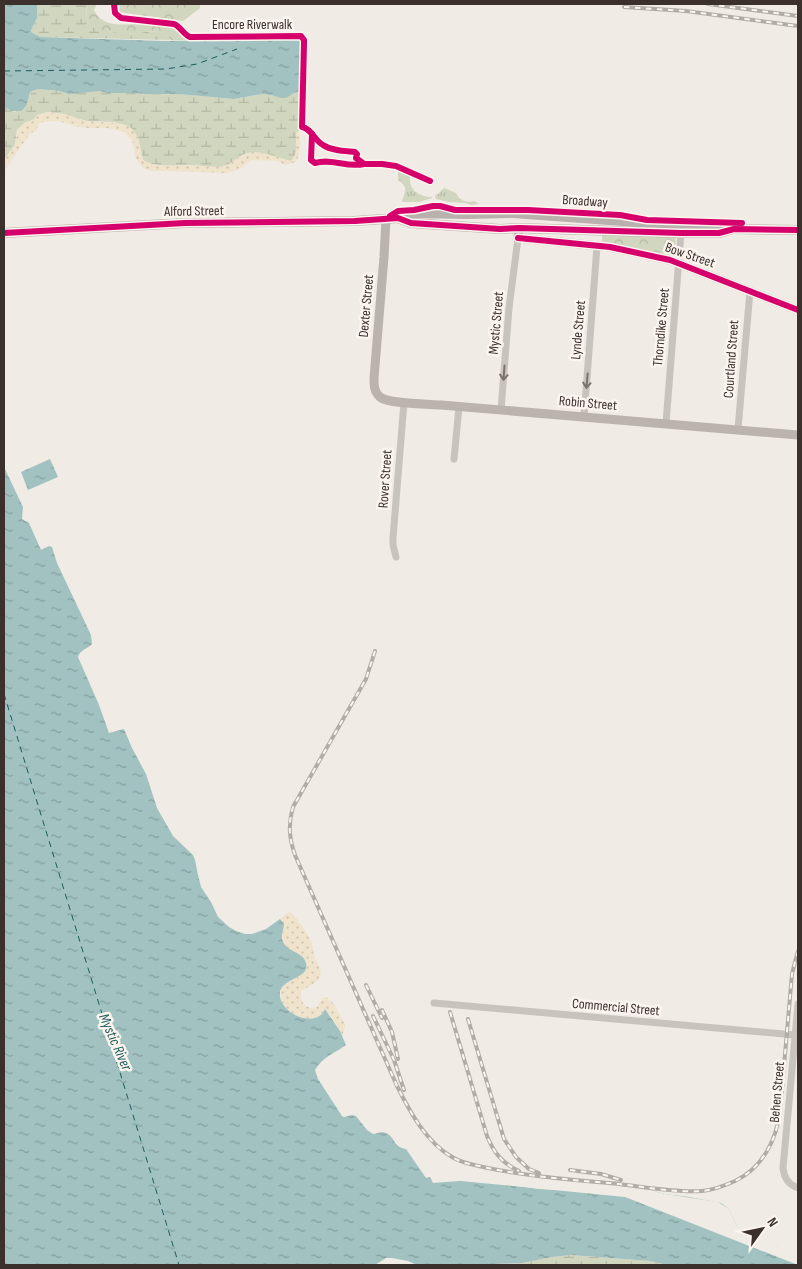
<svg xmlns="http://www.w3.org/2000/svg" width="802" height="1269" viewBox="0 0 802 1269" font-family="'Sofia Sans Condensed',sans-serif">
<style>
.grass{fill:url(#grass-tufts)}
.wetland{fill:url(#wetland-marsh)}
.sand{fill:url(#sand-dots)}
.park{fill:url(#park-crowns)}
.water{fill:url(#water-ripples)}
.pier{fill:#f0ebe5}
.lines{fill:none;stroke-linecap:round;stroke-linejoin:round}
.ferry{stroke:#1f5a5e;stroke-width:1;stroke-dasharray:6 5;stroke-linecap:butt}
.street{stroke:#c9c3be;stroke-width:7}
.secondary{stroke:#bab3ae;stroke-width:9}
.primary{stroke:#b8b1ad;stroke-width:10}
.rail-casing{stroke:#b1aca8;stroke-width:4}
.rail{stroke:#fbf5ee;stroke-width:2;stroke-dasharray:5.5;stroke-linecap:butt}
.cycleway-casing{stroke:#fbf5ee;stroke-width:9}
.cycleway{stroke:#d6006c;stroke-width:6}
.oneway{stroke:#7b726d}
.labels{text-anchor:middle;dominant-baseline:central;stroke-width:5;stroke-linejoin:round;paint-order:stroke}
.street-label{font-size:14px;fill:#3b302b;stroke:#fbf5ee}
.water-label{font-size:15px;font-style:italic;fill:#1f5a5e;stroke:#fbf5ee}
</style>
<defs>
<pattern id="grass-tufts" width="24" height="20" patternUnits="userSpaceOnUse" patternTransform="scale(1.25)"><rect width="24" height="20" fill="#d1d6bf"/><path d="M3 7l-1-3M5 7V3M7 7l1-3M15 17l-1-3M17 17v-4M19 17l1-3" fill="none" stroke="#b4b8a4"/></pattern>
<pattern id="wetland-marsh" width="20" height="14" patternUnits="userSpaceOnUse" patternTransform="scale(1.25)"><rect width="20" height="14" fill="#d1d6bf"/><path d="M1 5h8M5 5V1M11 12h8M15 12V8" fill="none" stroke="#b4b8a4"/></pattern>
<pattern id="sand-dots" width="8" height="8" patternUnits="userSpaceOnUse" patternTransform="scale(1.25)"><rect width="8" height="8" fill="#efe3cc"/><path d="M2 2h.1M6 6h.1" fill="none" stroke="#cec3af" stroke-width="1.8" stroke-linecap="round"/></pattern>
<pattern id="park-crowns" width="20" height="18" patternUnits="userSpaceOnUse" patternTransform="scale(1.25)"><rect width="20" height="18" fill="#d1d6bf"/><path d="M2 6a3 3 0 1 1 6 0M12 15a3 3 0 1 1 6 0" fill="none" stroke="#b4b8a4"/></pattern>
<pattern id="water-ripples" width="26" height="14" patternUnits="userSpaceOnUse" patternTransform="scale(1.25)"><rect width="26" height="14" fill="#a1c2c1"/><path d="M2 4q2-2 4 0t4 0M15 11q2-2 4 0t4 0" fill="none" stroke="#849e9d"/></pattern>
</defs>
<rect width="100%" height="100%" fill="#f0ebe5"/>
<g class="grass">
<path d="M401 168 411 173C406 188 418 197 432 197V198L419 202H402C404 193 410 188 398 180V169Z"/>
<polygon points="444,188 456,193 459,198 464,201 470,202 474,201 479,204 471,205 466,203 449,202 436,199 435,195 438,194"/>
</g>
<g class="wetland">
<path d="M38 4H87C86 9 86 19 89 23 95 32 128 34 138 33 145 32 151 30 158 32 163 33 168 36 171 40L40 37 31 32V30L37 18V8Z"/>
<path d="M38 89 59 91 62 92 100 91 107 93H134L145 94H178L234 99 262 94 272 95 294 93 300 91 299 131 296 133V152L294 157 291 161C278 158 262 151 248 153 239 155 233 164 224 166 215 169 203 166 193 165 179 165 154 168 143 160L138 138 133 130 128 126 113 122 86 121 64 114 48 112 40 114 33 120 26 122 17 130 15 145 4 160V107L15 112C19 108 24 104 27 100 31 94 30 91 38 89Z"/>
<polygon points="571,1255 650,1261 667,1265 464,1265 522,1263 552,1257"/>
</g>
<g class="sand">
<path d="M48 112 64 114 86 121 117 123 128 126 133 130 138 138 143 160C155 169 180 165 195 165 204 166 214 167 223 167 232 164 238 155 248 153 262 150 277 158 291 161L294 157 296 152V133L299 131C301 140 301 153 296 162L285 165 278 161 251 160 240 169 227 173 172 171H152L144 169 136 159 132 140 124 132 108 128H89L78 127 58 121 43 122 39 123 36 131 31 133 29 135 4 171V160L15 145 17 130 20 127 26 122 33 120 37 115Z"/>
<path d="M290 912C298 918 311 938 313 948 315 954 312 949 314 955 316 962 323 969 320 977 317 984 307 987 301 991 299 1002 306 1010 317 1007L322 998 326 997 334 1004 345 1024V1027L342 1036 338 1027 326 1010C322 1014 316 1019 310 1019 306 1019 302 1017 298 1016 289 1012 279 1005 281 993 283 978 302 980 307 967 304 953 295 955 286 947 285 945 283 941 282 939L284 924 280 919 287 913Z"/>
</g>
<g class="park">
<path d="M87 4H97L94 10C103 29 125 24 142 24 149 24 167 25 173 27 181 30 183 38 192 40H171C168 36 163 34 158 32 151 30 145 32 138 33 128 34 95 33 89 23 86 19 86 9 87 4Z"/>
<polygon points="120,4 200,4 200,8 183,21 119,12"/>
<polygon points="602,234 676,236 675,254 674,256 671,256 606,243 602,241"/>
</g>
<g class="water">
<polygon points="4,4 38,4 37,8 37,18 31,30 31,32 40,37 164,41 299,39 301,42 300,91 294,93 286,98 281,98 272,95 262,94 234,99 178,94 145,94 134,93 107,93 100,91 69,94 59,91 38,89 32,91 30,93 26,106 21,111 12,111 4,107"/>
<polygon points="50,459 58,477 28,490 21,472"/>
<path d="M4 467 23 507 22 519 29 523 41 550 49 546 52 547 57 563 91 635 92 644C87 649 80 650 78 657L99 705 109 733 124 729 132 748 146 774 157 808 173 836 193 855 195 860 198 875 201 887 211 902 218 917 229 927 236 931 245 934H252L266 929 280 919 284 924C284 929 281 935 282 939 285 952 303 951 306 963 311 980 277 977 280 997 283 1015 317 1029 325 1009L340 1031 346 1045C335 1053 322 1057 315 1070L318 1079 342 1116 344 1117 352 1115 356 1116 367 1130 373 1134C377 1134 382 1131 386 1133 395 1137 393 1147 406 1149L426 1178 430 1177 433 1183 472 1180 539 1189 602 1192 652 1190 657 1192 665 1194 689 1197 721 1203 729 1209 737 1226 741 1229 770 1244 779 1247H785L798 1265H667L650 1261 571 1255 552 1257 522 1263 464 1265H417L408 1261 392 1258H386L375 1265H5L4 1262Z"/>
</g>
<polygon class="pier" points="461,1178 498,1179 539,1186 594,1190 624,1190 628,1189 631,1190 652,1190 657,1192 665,1194 718,1202 729,1209 737,1226 750,1234 779,1247 785,1247 786,1245 798,1250 798,1265 625,1197 461,1181"/>
<g class="lines">
<g class="ferry">
<polyline points="4,71 166,69 197,64 237,49"/>
<polyline points="4,694 179,1265"/>
</g>
<g class="street">
<polyline points="501,410 509,308 518,238"/>
<polyline points="584,417 597,246"/>
<polyline points="666,423 681,233"/>
<polyline points="738,429 750,291"/>
<polyline points="454,459 459,407"/>
<polyline points="396,557 393,545 393,538 404,402"/>
<polyline points="434,1003 795,1035"/>
<path d="M798 1004 783 1168C784 1178 789 1185 798 1188"/>
</g>
<g class="secondary">
<path d="M386 219 384 257 374 378C374 385 374 392 380 397 388 404 428 404 441 405L798 435"/>
<polyline points="519,228 518,238 610,247 670,260 798,310"/>
</g>
<g class="primary">
<polyline points="398,218 411,223 500,229 519,228 681,233 719,233 733,229"/>
<polyline points="4,233 185,223 355,221 398,218 409,213 466,214 513,213 664,224 719,224 734,229 798,230"/>
</g>
<defs>
<g id="rail">
<polyline points="708,4 798,16"/>
<polyline points="624,7 686,11 798,26"/>
<path d="M375 651 366 679 293 807C288 824 289 838 295 855L397 1086C410 1112 426 1142 452 1157 463 1164 476 1165 488 1168 531 1177 575 1180 619 1184 644 1187 677 1193 702 1191 713 1190 724 1186 735 1181 762 1168 776 1141 780 1112L792 974 795 962 798 951"/>
<polyline points="366,985 382,1018"/>
<polyline points="382,1010 392,1032 398,1059"/>
<path d="M450 1012 487 1136C494 1153 502 1163 519 1171"/>
<polyline points="373,1016 394,1060 404,1090"/>
<polyline points="468,1019 504,1139 516,1157 529,1169 539,1173"/>
<polyline points="570,1170 601,1174 621,1180"/>
</g>
</defs>
<use href="#rail" class="rail-casing"/>
<use href="#rail" class="rail"/>
<defs>
<g id="cycleway">
<path d="M114 4 115 13 121 18 174 24C181 27 183 34 190 37L301 36 304 40V44L302 127C312 129 314 140 323 145 332 151 345 151 355 152L357 154 356 158 364 164H382L396 166 430 181"/>
<path d="M312 134 311 160 315 163C333 158 346 168 364 164"/>
<polyline points="390,216 398,211 414,210 433,206 440,206 455,210 528,210 620,215 647,220 742,223"/>
<polyline points="4,233 185,223 355,221 398,218 411,223 500,229 519,228 681,233 719,233 734,229 798,230"/>
<polyline points="518,238 610,247 670,260 798,310"/>
</g>
</defs>
<use href="#cycleway" class="cycleway-casing"/>
<use href="#cycleway" class="cycleway"/>
</g>
<defs><path id="oneway-shaft" d="M-6 0H5M1.5-3L5.5 0L1.5 3" fill="none" stroke-width="1.6" stroke-linecap="round" stroke-linejoin="round" transform="scale(1.25)"/></defs>
<g class="oneway">
<use href="#oneway-shaft" transform="translate(504 373) rotate(94)"/>
<use href="#oneway-shaft" transform="translate(587 381) rotate(95)"/>
</g>
<g class="labels">
<g class="street-label">
<text x="252" y="24">Encore Riverwalk</text>
<text transform="translate(585 201) rotate(4)">Broadway</text>
<text transform="translate(194 211) rotate(-1)">Alford Street</text>
<text transform="translate(690 255) rotate(19)">Bow Street</text>
<text transform="translate(366 306) rotate(-85)">Dexter Street</text>
<text transform="translate(496 323) rotate(-85)">Mystic Street</text>
<text transform="translate(661 327) rotate(-85)">Thorndike Street</text>
<text transform="translate(578 330) rotate(-85)">Lynde Street</text>
<text transform="translate(731 359) rotate(-86)">Courtland Street</text>
<text transform="translate(588 403) rotate(5)">Robin Street</text>
<text transform="translate(385 479) rotate(-86)">Rover Street</text>
<text transform="translate(616 1007) rotate(5)">Commercial Street</text>
<text transform="translate(777 1092) rotate(-85)">Behen Street</text>
</g>
<g class="water-label">
<text transform="translate(115 1042) rotate(66)">Mystic River</text>
</g>
</g>
<rect width="802" height="1269" fill="none" stroke="#3b302b" stroke-width="10"/>
<g transform="translate(762 1229) rotate(57)" stroke="#fbf5ee" stroke-width="4" paint-order="stroke">
<path d="M0-4L9 19L0 12L-9 19Z" fill="#3b302b"/>
<text y="-8" font-size="14" font-weight="bold" text-anchor="middle" fill="#3b302b">N</text>
</g>
</svg>
